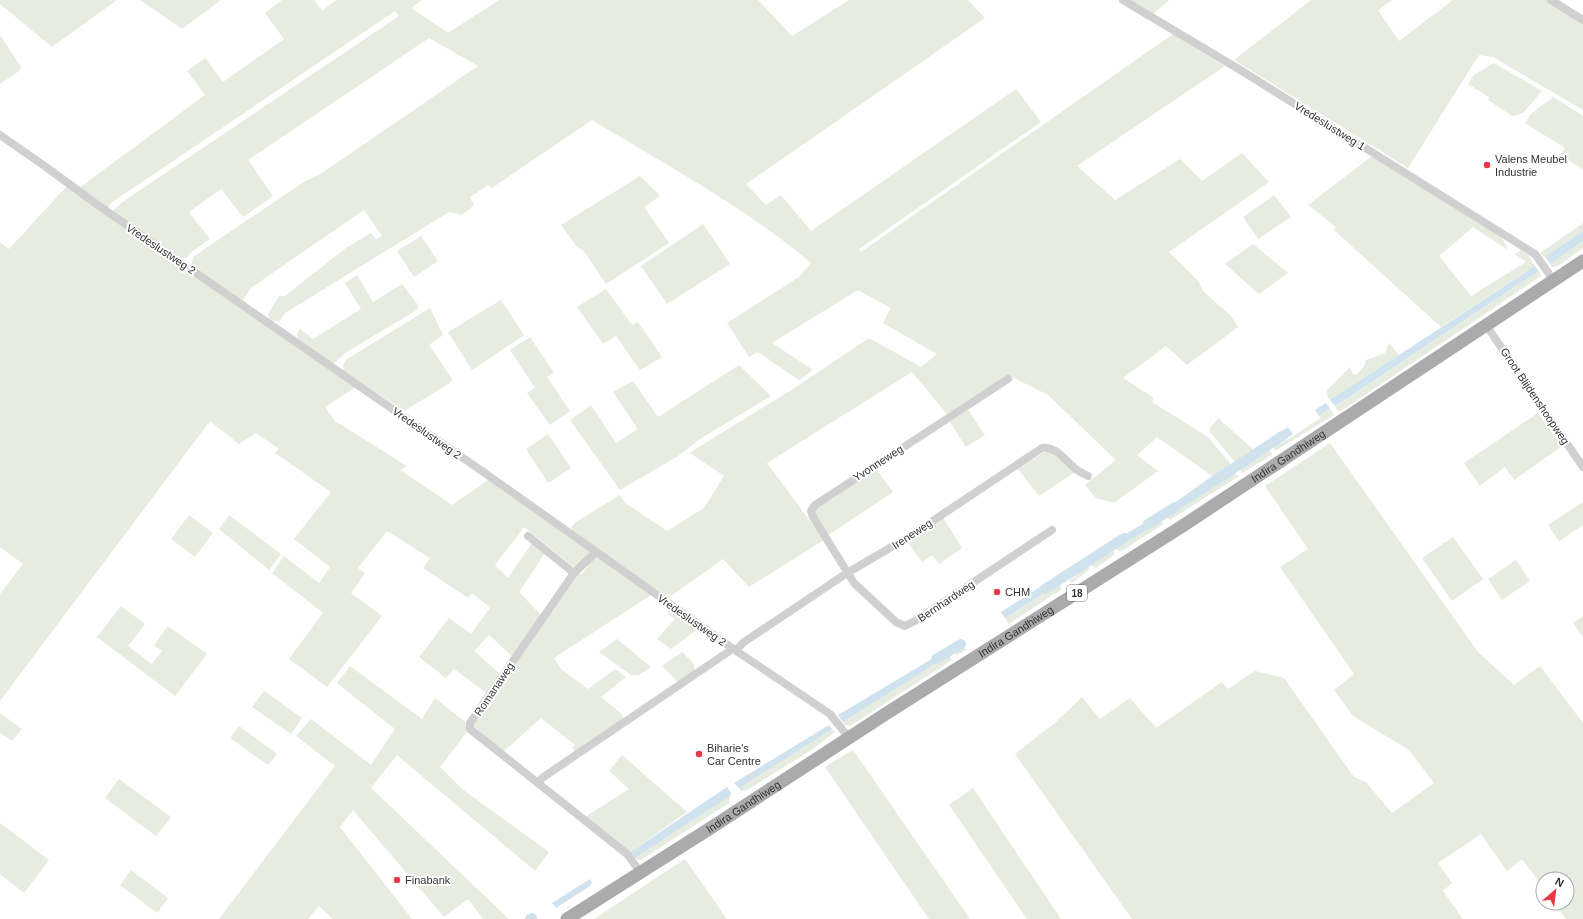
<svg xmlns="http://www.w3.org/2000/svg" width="1583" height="919" viewBox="0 0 1583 919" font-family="Helvetica,sans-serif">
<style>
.green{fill:#e6ecdf}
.water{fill:#cfe2ee}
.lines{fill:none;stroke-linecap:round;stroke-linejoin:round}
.canal{stroke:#cfe2ee;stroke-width:10}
.street{stroke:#d0d0d0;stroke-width:8}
.primary{stroke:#ababab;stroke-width:13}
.poi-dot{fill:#e63946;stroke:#fff;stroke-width:1.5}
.labels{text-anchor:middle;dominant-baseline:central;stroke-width:4;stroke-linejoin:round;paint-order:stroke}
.shield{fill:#fff;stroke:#707070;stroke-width:1}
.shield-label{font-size:10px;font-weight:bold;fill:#333}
.street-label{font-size:11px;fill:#333;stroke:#fff}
.poi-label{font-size:11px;fill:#333;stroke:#fff;text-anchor:start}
</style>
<rect width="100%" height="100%" fill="#fff"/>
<g class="green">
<polygon points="0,0 117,0 52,47 0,4"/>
<polygon points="140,0 221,0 182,29"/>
<path d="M282 0H314L322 11 336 0H422L411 8 448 33 499 0H758L792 36 849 0H968L985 18 746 184 766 205 781 195 811 231 1016 89 1041 122 859 249 861 252 1173 34 1225 66 1077 166 1115 200 1180 159 1202 181 1242 153 1269 182 1169 252 1199 282 1204 292 1231 316 1238 327 1187 365 1166 346 1123 378 1154 398 1152 402 1208 437 1229 462 1231 467H1225L1212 476 1157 437 1137 455 1158 471 1114 503 1096 498 1085 485 1116 460 1048 395 1008 375 947 414 912 372 767 463 824 540 749 587 723 559 668 598 572 531 571 527 576 522 620 495 625 503 667 531 704 508 724 476 690 453 702 445 793 389 869 338 921 367 937 354 883 323 891 308 858 290 772 343 813 370 799 380 758 352 749 357 727 323 799 277 811 263C745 207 666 165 592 120L492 188 488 185 470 197 474 205 462 215 449 212 285 313 279 322 270 320 268 314 279 296H285L346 248 371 233 376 239 382 236 364 210 252 287 242 301 193 267 191 264 194 256 304 182 322 173 478 66 429 38 248 160 273 196 243 217 221 189 189 212 210 239 190 253 187 258H180L112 212 121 203 399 16 395 11 111 203 108 208 79 188 205 95 187 71 205 58 223 82 284 39 265 13Z"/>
<polygon points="1130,0 1169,0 1153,14"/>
<polygon points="1311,0 1392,0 1378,10 1399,41 1453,0 1546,0 1583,23 1583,110 1493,57 1479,55 1408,168 1234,60"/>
<polygon points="0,35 21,67 19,71 0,84"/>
<polygon points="1494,63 1542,91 1523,113 1512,116 1488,100 1489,97 1468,84 1474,75"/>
<polygon points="1553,97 1583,116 1583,169 1560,155 1565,148 1525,123 1531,114"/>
<polygon points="1372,156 1502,238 1508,250 1473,227 1439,256 1471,296 1526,262 1515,254 1521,250 1528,255 1535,266 1441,327 1334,230 1336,227 1308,205"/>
<polygon points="640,176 660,196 644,207 669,243 606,284 584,251 577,247 561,225"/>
<polygon points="67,186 356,387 325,407 335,421 407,466 400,470 452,505 488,480 591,553 574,567 524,527 495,565 508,578 532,543 545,553 519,592 541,615 513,657 489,635 474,651 500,674 487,693 454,669 446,678 419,657 449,618 471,634 490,608 472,593 468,598 423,568 430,558 387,531 358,568 365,573 351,593 382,616 327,687 289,659 323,613 272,573 284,556 319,583 330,567 294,539 331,492 275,453 279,449 256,433 239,444 210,421 0,701 0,594 23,564 0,547 0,242 9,249"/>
<polygon points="1274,195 1291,217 1258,239 1243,217"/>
<polygon points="1583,223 1583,231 1545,257 1540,253"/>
<polygon points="703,224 730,264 667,304 641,266"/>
<polygon points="421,236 438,261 414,277 397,251"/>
<polygon points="1583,241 1583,248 1556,267 1552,267 1550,264"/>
<polygon points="1253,244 1288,273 1259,294 1225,264"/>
<polygon points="1539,271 1541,276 1341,411 1337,410 1335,406"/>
<polygon points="357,275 373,302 402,284 418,305 417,310 345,353 336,362 332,363 297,338 299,328 313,339 361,309 345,283"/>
<polygon points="606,289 632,325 638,322 662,357 640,370 616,336 603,344 577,307"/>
<polygon points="501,300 524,335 472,370 448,332"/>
<polygon points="430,308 443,335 429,345 452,379 450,383 404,411 344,371 343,365 347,359"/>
<polygon points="530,337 554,373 547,377 570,411 550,425 527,393 535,388 510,350"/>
<polygon points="1389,343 1399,355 1330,400 1327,396 1327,390 1350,367 1353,374 1356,375 1364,366 1366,360 1385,353"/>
<polygon points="739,365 771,396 700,439 678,456 620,490 570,420 591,405 616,443 638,429 613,392 633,381 658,417"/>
<polygon points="1330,408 1334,415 1275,451 1274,448 1321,418 1319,416"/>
<polygon points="968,410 985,435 966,447 950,422"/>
<polygon points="1538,413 1562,446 1514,480 1505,467 1480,486 1464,463"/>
<polygon points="1218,418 1254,450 1235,462 1210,432 1210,428"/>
<polygon points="548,434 571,468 548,483 526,449"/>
<polygon points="1330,443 1478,652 1514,685 1540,666 1583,723 1583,919 1566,919 1554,903 1567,903 1567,879 1543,879 1543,887 1522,859 1507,871 1481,834 1438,863 1452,883 1443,891 1463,919 1132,919 1015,754 1057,721 1082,697 1100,719 1130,698 1156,728 1222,682 1228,689 1255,671 1284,678 1354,777 1366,782 1392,813 1434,783 1409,750 1353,716 1334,690 1354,674 1280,567 1308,549 1265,486"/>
<polygon points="1048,450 1075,472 1039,496 1018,469"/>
<polygon points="1268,450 1272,453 1272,455 1242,473 1240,469"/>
<polygon points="876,469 893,492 828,535 815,516 815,509"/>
<polygon points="1233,473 1239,476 1170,520 1167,517"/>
<polygon points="1583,502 1583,525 1559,541 1548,525"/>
<polygon points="189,515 213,533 195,557 171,539"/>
<polygon points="229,515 281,554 269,570 219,529"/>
<polygon points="943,517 962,548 939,564 932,555 922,562 907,541"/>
<polygon points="1161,520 1163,523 1162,525 1120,552 1116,548"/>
<polygon points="1453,537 1483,579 1452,601 1422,558"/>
<polygon points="1112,549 1115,554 1096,568 1090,564"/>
<polygon points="598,557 651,595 554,658 561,669 588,689 615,669 626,677 601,697 622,714 623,719 575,752 572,748 575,745 541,718 503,752 473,725 574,573 582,574 593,559"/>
<polygon points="1516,560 1530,581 1502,600 1488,579"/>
<polygon points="1088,565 1090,569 1072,583 1069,580 1075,577 1073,575"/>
<polygon points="1058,584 1062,589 1009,624 1005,618"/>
<polygon points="121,606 145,624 128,646 152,664 162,651 154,645 168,626 207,654 175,696 97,637"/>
<polygon points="670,609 699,628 671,649 657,639 675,619 667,613"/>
<polygon points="1583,616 1583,637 1573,623"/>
<polygon points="617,639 651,667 639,675 631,675 599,652"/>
<polygon points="963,646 967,650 956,655 954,652"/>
<polygon points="682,652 693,663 695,670 678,682 662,666"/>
<polygon points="949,655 952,660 850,726 844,725 843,722"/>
<polygon points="350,666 422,719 435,698 465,722 467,732 440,767 462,789 549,852 535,871 397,755 371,788 509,919 483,919 468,899 444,917 353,810 340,827 412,919 333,919 319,906 308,919 219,919 335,766 296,736 311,719 371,765 395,729 337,683"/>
<polygon points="264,691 302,718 291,734 252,707"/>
<polygon points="0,713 22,729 12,741 0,733"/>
<polygon points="239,726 277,754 268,765 230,738"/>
<polygon points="832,729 835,732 810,751 747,790 742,791 743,786"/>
<polygon points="853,750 970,919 929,919 825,767"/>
<polygon points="622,755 687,812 629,853 585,817 629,789 609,771"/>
<polygon points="119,779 171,817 156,836 105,798"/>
<polygon points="973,788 1061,919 1027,919 949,805"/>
<polygon points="730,796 729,803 641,860 638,860 635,858"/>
<polygon points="0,823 49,860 24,893 0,874"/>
<polygon points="685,859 727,919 593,919 594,919"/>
<polygon points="131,870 168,898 157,913 120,885"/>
</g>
<g class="water">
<polygon points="1583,231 1583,241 1550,264 1545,257"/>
<polygon points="1535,266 1539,271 1335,406 1330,400"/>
<polygon points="1326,403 1330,408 1319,416 1315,410"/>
<polygon points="1288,427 1293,434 1274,448 1268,440"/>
<polygon points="1263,444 1268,450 1240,469 1235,462"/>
<polygon points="1225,467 1231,467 1236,473 1167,517 1163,511"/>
<polygon points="1158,515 1161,520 1160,522 1116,548 1112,542"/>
<polygon points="1108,544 1112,549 1090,564 1086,559"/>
<polygon points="1084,560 1088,565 1073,575 1069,570"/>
<polygon points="1054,578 1058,584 1005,618 1001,612"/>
<polygon points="959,640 963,646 954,652 950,646"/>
<polygon points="945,651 949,655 843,722 838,715"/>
<polygon points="829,725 832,729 743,786 742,791 734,783"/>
<polygon points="727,787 731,793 730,796 635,858 629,853"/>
<polygon points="590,879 592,883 590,886 556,908 552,903"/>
</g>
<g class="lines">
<g class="canal">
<polyline points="1222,476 1282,436"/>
<polyline points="1148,524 1175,507"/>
<polyline points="1045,589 1124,538"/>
<polyline points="936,659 961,644"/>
<polyline points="530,919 532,918"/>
</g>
<g class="street">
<polyline points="1123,0 1242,71 1535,254 1554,281"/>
<polyline points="1551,0 1583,20"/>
<polyline points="0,135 46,167 95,203 482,471 732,648 830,714 849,738"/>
<polyline points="1486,325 1583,467"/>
<polyline points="1008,379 815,505 811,511 813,517 854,583 896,622 905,626 915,621 1052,530"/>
<polyline points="528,536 574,573 470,723 470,729 627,854 640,872"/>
<polyline points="574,573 596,552"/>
<path d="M736 650 744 642 847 573 907 538 1042 448C1057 446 1066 462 1077 470 1080 472 1084 474 1088 476"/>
<polyline points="538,783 542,778 728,652 732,648"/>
</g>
<path class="primary" id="s1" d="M567 919 709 829 887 713 1181 527 1583 261"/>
</g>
<g class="poi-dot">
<circle cx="1487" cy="165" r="4"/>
<circle cx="997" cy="592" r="4"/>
<circle cx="699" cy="754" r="4"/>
<circle cx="397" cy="880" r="4"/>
</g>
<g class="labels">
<rect class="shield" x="1067" y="585" width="20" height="16" rx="3"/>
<g class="shield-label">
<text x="1077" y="593">18</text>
</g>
<g class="street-label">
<text transform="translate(1330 126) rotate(32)">Vredeslustweg 1</text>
<text transform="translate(161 249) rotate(34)">Vredeslustweg 2</text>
<text transform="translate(1535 396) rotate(56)">Groot Blijdenshoopweg</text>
<text transform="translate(427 433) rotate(35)">Vredeslustweg 2</text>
<text stroke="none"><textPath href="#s1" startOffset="857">Indira Gandhiweg</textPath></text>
<text transform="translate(878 463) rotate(-33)">Yvonneweg</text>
<text transform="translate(912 534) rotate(-33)">Ireneweg</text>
<text transform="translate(946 601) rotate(-34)">Bernhardweg</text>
<text transform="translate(692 620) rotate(35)">Vredeslustweg 2</text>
<text stroke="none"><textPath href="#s1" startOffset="533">Indira Gandhiweg</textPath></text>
<text transform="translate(494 689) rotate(-56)">Romanaweg</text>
<text stroke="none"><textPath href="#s1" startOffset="209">Indira Gandhiweg</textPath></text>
</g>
<g class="poi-label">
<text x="1495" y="159">Valens Meubel<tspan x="1495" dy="13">Industrie</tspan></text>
<text x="1005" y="592">CHM</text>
<text x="707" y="748">Biharie's<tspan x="707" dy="13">Car Centre</tspan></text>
<text x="405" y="880">Finabank</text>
</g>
</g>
<g transform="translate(1555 891) rotate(28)"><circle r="19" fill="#ffffff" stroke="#adadad"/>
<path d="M0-3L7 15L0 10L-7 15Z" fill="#e63946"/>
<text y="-6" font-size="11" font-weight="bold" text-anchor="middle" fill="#333333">N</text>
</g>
</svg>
